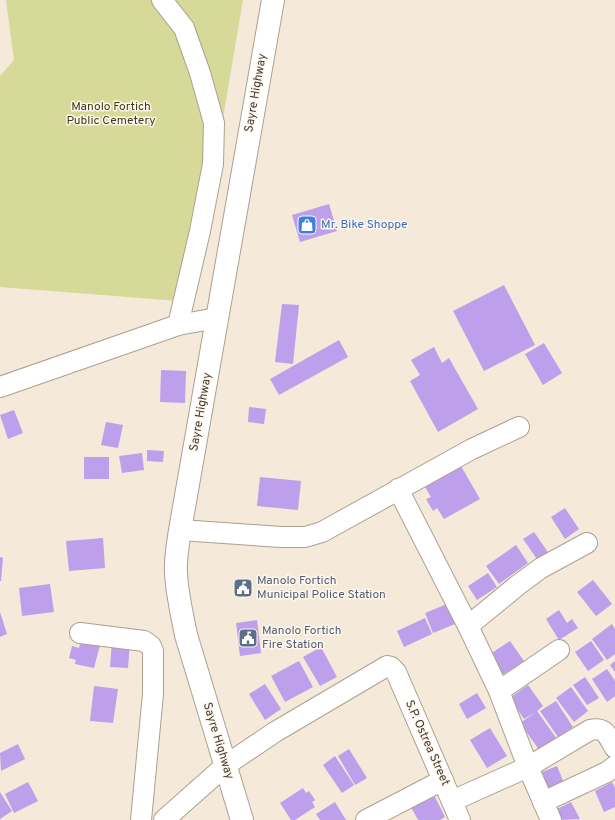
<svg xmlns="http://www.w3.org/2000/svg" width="615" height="820" viewBox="0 0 615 820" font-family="Overpass,sans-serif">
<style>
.green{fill:#d6d998}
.building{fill:#be9feb}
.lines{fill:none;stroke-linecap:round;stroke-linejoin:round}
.minor-casing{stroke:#aca091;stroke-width:22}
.highway-casing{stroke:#aca091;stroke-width:24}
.minor{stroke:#fff;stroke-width:20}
.highway{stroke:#fff;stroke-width:22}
.labels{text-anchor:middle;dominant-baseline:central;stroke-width:3;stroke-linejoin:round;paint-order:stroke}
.street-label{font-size:12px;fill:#3f3a33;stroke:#fff7ed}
.park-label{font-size:12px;fill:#3a3b15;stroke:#fff7ed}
.shop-label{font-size:12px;fill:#366cbe;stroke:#fff7ed;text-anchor:start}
.service-label{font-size:12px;fill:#4e5e75;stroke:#fff7ed;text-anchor:start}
</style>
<rect width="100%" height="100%" fill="#f5e9d9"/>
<polygon class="green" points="6,0 243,0 192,302 0,287 0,76 14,60"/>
<g class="building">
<polygon points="329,204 337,231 300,242 292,215"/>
<polygon points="504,285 535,345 484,371 453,311"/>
<polygon points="282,304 299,305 293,364 275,362"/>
<polygon points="339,340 348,357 279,395 270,379"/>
<polygon points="544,343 562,373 543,385 525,354"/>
<polygon points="434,347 442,363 449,358 478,409 438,432 410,381 420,375 411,360"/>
<polygon points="161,370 186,371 185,403 160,402"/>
<polygon points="249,407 266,409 264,424 248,422"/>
<polygon points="14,410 23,433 8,439 0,415"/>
<polygon points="106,422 123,425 118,448 101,445"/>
<polygon points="147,450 164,451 163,462 147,461"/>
<polygon points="142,453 144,470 122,473 119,456"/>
<rect x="84" y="457" width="25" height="22"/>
<polygon points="461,466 480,499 444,519 437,508 433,511 426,499 431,497 425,487"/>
<polygon points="260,477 301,481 298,510 257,506"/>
<polygon points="565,508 579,529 565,539 551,517"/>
<polygon points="534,532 550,555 539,562 523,539"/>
<polygon points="103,538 105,568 69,571 66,541"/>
<polygon points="516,545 528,563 499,584 486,566"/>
<polygon points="0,557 3,558 1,581 0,581"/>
<polygon points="488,573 497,587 477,600 468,586"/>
<polygon points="593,580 612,604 596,616 577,592"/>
<polygon points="50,584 54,612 22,616 19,588"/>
<polygon points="447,604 455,624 433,633 425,613"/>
<polygon points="559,610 567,623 572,619 578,628 559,640 546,619"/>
<polygon points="0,612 7,634 0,637"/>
<polygon points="425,618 432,634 404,647 397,631"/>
<polygon points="257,620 261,653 240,656 236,623"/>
<polygon points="612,624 615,629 615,654 607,660 592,639"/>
<polygon points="81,640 100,645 94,668 75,664 76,660 69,658 72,646 79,648"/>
<polygon points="112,641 130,642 128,668 110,667"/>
<polygon points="510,641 524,661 501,676 487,656"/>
<polygon points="591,641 604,660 588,671 575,652"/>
<polygon points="321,647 337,677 320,686 303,657"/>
<polygon points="299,661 313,687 285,702 271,676"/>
<polygon points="615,661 615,672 610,665"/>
<polygon points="607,669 615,681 615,696 607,702 592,679"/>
<polygon points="585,677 599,698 587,705 573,685"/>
<polygon points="265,684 281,709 265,720 249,694"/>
<polygon points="528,685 543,706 537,711 557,739 540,751 520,723 536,712 524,719 510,698"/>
<polygon points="94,686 118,689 113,723 90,721"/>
<polygon points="571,687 588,711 574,722 556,698"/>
<polygon points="477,693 486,708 467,719 459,704"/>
<polygon points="556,701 573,727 558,737 540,711"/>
<polygon points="490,728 507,756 487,768 470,740"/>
<polygon points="18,744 25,759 1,771 0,753"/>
<polygon points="349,749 367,778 355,785 338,756"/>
<polygon points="335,756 354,785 342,793 323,765"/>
<polygon points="557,766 564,783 549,789 542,772"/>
<polygon points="28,782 38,801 14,813 5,794"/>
<polygon points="612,782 615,788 615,807 604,812 595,791"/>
<polygon points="303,788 306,793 309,791 315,800 312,802 315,807 295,820 291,820 280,803"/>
<polygon points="0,792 12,811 0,819"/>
<polygon points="434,795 445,817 440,820 418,820 411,807"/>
<polygon points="335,802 346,820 320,820 316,814"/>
<polygon points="571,802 580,819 559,820 555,810"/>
</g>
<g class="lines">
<defs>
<g id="minor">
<polyline points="162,0 184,28 200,73 214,123 213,164 200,231 178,325"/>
<polyline points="0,387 178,325 217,318"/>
<polyline points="398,489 468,626 518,585 541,568 587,543"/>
<polyline points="180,530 281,537 305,537 322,532 472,449 519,427"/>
<polyline points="468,626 499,691 528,767 551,820"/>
<polyline points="80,633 144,641 151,646 153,651 153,694 141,820"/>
<polyline points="499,691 559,650"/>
<path d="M452 801 528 767 590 730C606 726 608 737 615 748"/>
<polyline points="543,802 607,772 615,766"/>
<polyline points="164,820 226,765 275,732 387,666 391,667 396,672 460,820"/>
<polyline points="366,820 443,780"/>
</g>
<path id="highway" d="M242 820 186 635C182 614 177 594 176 573 175 559 178 544 180 530L273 0"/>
</defs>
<use href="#minor" class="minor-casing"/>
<use href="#highway" class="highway-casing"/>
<use href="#minor" class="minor"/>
<use href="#highway" class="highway"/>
</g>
<defs>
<symbol id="shop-square" viewBox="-11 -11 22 22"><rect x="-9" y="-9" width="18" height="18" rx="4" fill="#3f7fe0" stroke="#fff7ed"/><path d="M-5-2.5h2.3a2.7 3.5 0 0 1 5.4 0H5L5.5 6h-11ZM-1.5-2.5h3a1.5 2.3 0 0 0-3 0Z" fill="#fff"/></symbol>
<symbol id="civic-square" viewBox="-11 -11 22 22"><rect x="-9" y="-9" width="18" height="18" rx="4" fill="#5c6f8a" stroke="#fff7ed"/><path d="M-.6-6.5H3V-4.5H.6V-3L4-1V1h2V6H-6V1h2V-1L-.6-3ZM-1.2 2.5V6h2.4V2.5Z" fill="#fff"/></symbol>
</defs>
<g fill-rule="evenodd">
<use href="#shop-square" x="296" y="214" width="22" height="22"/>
<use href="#civic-square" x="232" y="577" width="22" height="22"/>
<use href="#civic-square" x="237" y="627" width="22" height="22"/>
</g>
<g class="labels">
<g class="street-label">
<text transform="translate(256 93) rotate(-80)">Sayre Highway</text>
<text transform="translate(201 412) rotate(-80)">Sayre Highway</text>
<text transform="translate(218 741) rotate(73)">Sayre Highway</text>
<text transform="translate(427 743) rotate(66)">S.P. Ostrea Street</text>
</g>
<g class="park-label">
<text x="111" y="107">Manolo Fortich<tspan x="111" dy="14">Public Cemetery</tspan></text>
</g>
<g class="shop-label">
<text x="321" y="225">Mr. Bike Shoppe</text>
</g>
<g class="service-label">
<text x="257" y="581">Manolo Fortich<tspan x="257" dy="14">Municipal Police Station</tspan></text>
<text x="262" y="631">Manolo Fortich<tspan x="262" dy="14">Fire Station</tspan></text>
</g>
</g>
</svg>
